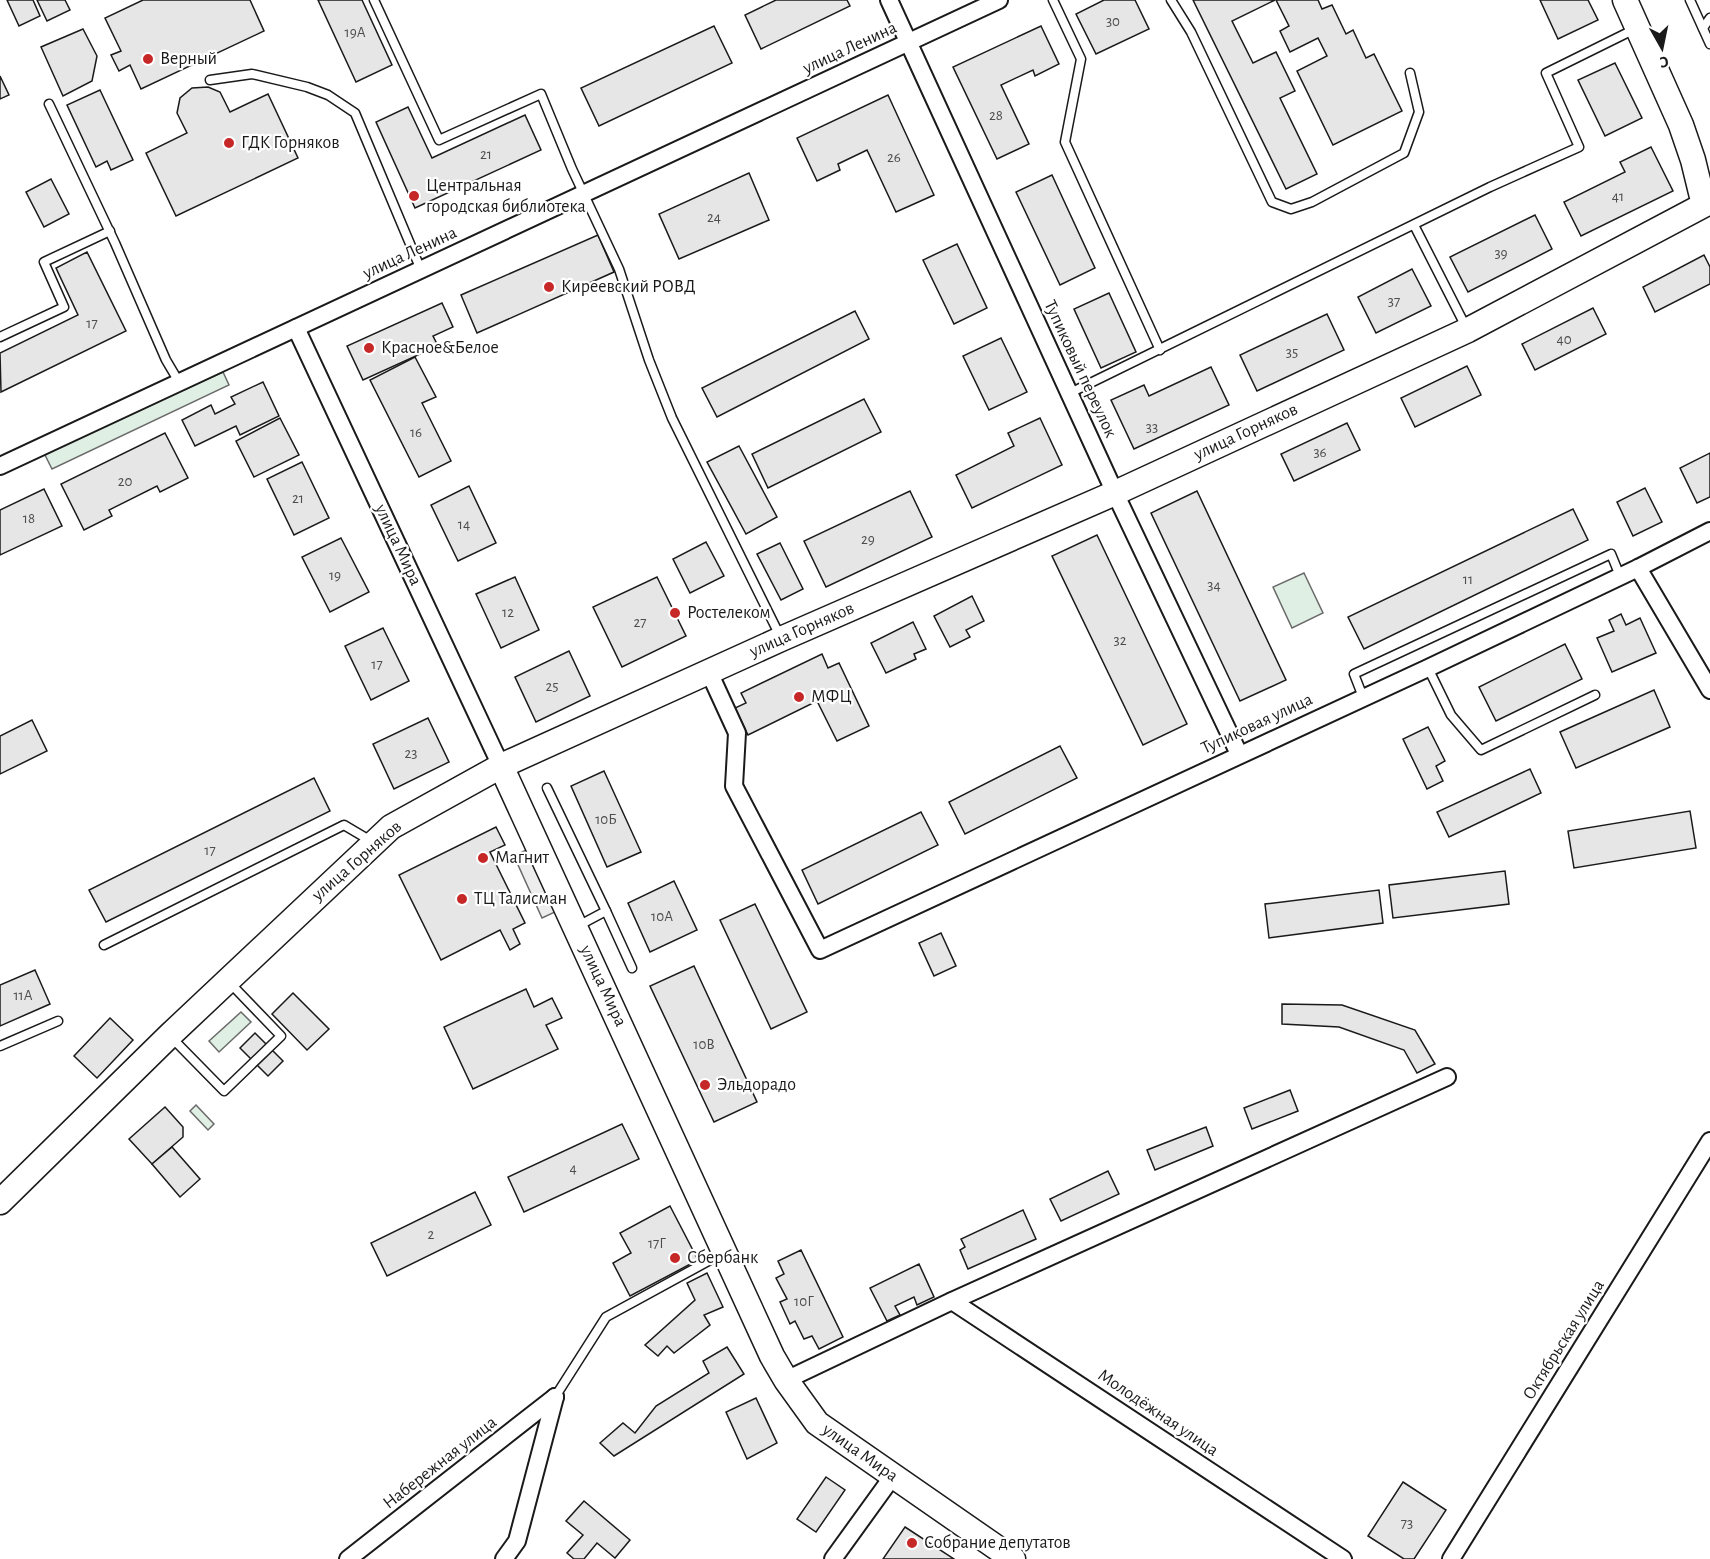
<svg xmlns="http://www.w3.org/2000/svg" width="1710" height="1559" viewBox="0 0 1710 1559" font-family="'Alegreya Sans',sans-serif">
<style>
.green{fill:#e0efe3;stroke:#6a6a6a;stroke-width:1.5}
.parking{fill:#ededed;stroke:#6a6a6a;stroke-width:1.5}
.building{fill:#e6e6e6;stroke:#1a1a1a;stroke-width:1.5}
.lines{fill:none;stroke-linecap:round;stroke-linejoin:round}
.service-casing{stroke:#1a1a1a;stroke-width:11}
.minor-casing{stroke:#1a1a1a;stroke-width:20}
.secondary-casing{stroke:#1a1a1a;stroke-width:27}
.service{stroke:#fff;stroke-width:8}
.minor{stroke:#fff;stroke-width:16}
.secondary{stroke:#fff;stroke-width:24}
.poi-dot{fill:#c62828;stroke:#fff;stroke-width:2}
.labels{text-anchor:middle;dominant-baseline:central;stroke-width:4.5;stroke-linejoin:round;paint-order:stroke}
.number-label{font-size:15px;fill:#4d4d4d}
.street-label{font-size:18px;fill:#1a1a1a;stroke:#fff}
.poi-label{font-size:18px;fill:#1a1a1a;stroke:#fff;text-anchor:start}
</style>
<rect width="100%" height="100%" fill="#fff"/>
<g class="green">
<polygon points="223,372 229,385 52,469 45,455 51,451"/>
<polygon points="1304,573 1323,613 1292,628 1273,587"/>
<polygon points="241,1012 251,1022 219,1052 209,1041"/>
<polygon points="196,1105 214,1124 208,1130 190,1111"/>
</g>
<polygon class="parking" points="526,850 555,912 542,918 514,856"/>
<g class="building">
<polygon points="7,0 33,0 40,16 19,26"/>
<polygon points="37,0 65,0 70,10 47,21"/>
<polygon points="143,0 250,0 264,31 141,89 130,65 119,71 111,55 121,51 105,18"/>
<polygon points="318,0 362,0 392,65 356,82"/>
<polygon points="776,0 847,0 850,6 761,49 745,15"/>
<polygon points="1104,0 1135,0 1149,29 1096,54 1076,14"/>
<polygon points="1193,0 1275,0 1232,21 1253,63 1276,52 1295,91 1280,98 1317,174 1286,189"/>
<polygon points="1276,0 1318,0 1322,9 1332,5 1346,34 1353,30 1366,58 1374,54 1402,111 1333,145 1297,71 1327,56 1318,38 1290,52 1280,31 1289,26"/>
<polygon points="1540,0 1588,0 1598,20 1558,39"/>
<polygon points="714,26 732,63 599,126 581,88"/>
<polygon points="1041,26 1059,64 1035,76 1033,70 1001,85 1029,144 997,159 953,67"/>
<polygon points="83,29 97,56 92,81 63,96 41,47"/>
<polygon points="1615,63 1642,118 1605,136 1578,80"/>
<polygon points="0,76 9,95 0,99"/>
<polygon points="208,87 220,92 230,112 268,94 298,158 176,216 146,153 187,133 177,113 180,98 192,88"/>
<polygon points="100,90 133,160 111,170 107,161 96,167 67,105"/>
<polygon points="888,95 934,195 896,212 867,150 838,164 840,170 817,181 797,138"/>
<polygon points="408,107 432,158 525,115 541,150 415,208 376,122"/>
<polygon points="1651,147 1673,191 1581,236 1564,202 1625,172 1620,162"/>
<polygon points="749,173 769,220 679,259 659,214"/>
<polygon points="1052,175 1095,268 1060,285 1016,192"/>
<polygon points="51,179 69,214 44,227 26,192"/>
<polygon points="1535,215 1552,249 1468,292 1450,257"/>
<polygon points="598,235 614,272 477,333 461,295"/>
<polygon points="957,244 987,308 954,324 923,260"/>
<polygon points="87,252 126,331 1,392 0,353 78,315 56,268"/>
<polygon points="1704,255 1710,267 1710,284 1655,312 1643,287"/>
<polygon points="1412,269 1431,306 1376,333 1358,297"/>
<polygon points="1109,293 1136,352 1101,368 1074,309"/>
<polygon points="442,303 453,327 433,336 438,346 363,380 347,346"/>
<polygon points="1593,308 1606,334 1535,370 1522,344"/>
<polygon points="855,311 869,339 717,417 702,388"/>
<polygon points="1327,314 1344,350 1257,391 1240,355"/>
<polygon points="1001,338 1027,392 989,410 963,356"/>
<polygon points="415,357 436,397 422,403 451,461 419,477 370,380"/>
<polygon points="1467,366 1481,395 1415,427 1401,398"/>
<polygon points="1211,367 1229,405 1134,449 1111,400 1144,385 1149,396"/>
<polygon points="263,382 279,416 240,435 236,426 195,446 182,420 211,405 215,414 235,404 231,397"/>
<polygon points="864,399 881,432 768,488 752,454"/>
<polygon points="280,418 299,455 254,477 236,441"/>
<polygon points="1040,418 1062,465 972,508 956,475 1014,446 1008,433"/>
<polygon points="1347,423 1360,450 1294,481 1281,454"/>
<polygon points="165,433 188,478 160,492 157,486 109,510 112,516 84,530 61,484"/>
<polygon points="739,446 777,517 746,534 707,462"/>
<polygon points="1710,453 1710,497 1697,503 1680,468"/>
<polygon points="302,462 329,518 294,535 267,479"/>
<polygon points="469,486 496,543 458,561 431,505"/>
<polygon points="1645,488 1662,522 1633,536 1617,502"/>
<polygon points="44,489 62,526 0,555 0,510"/>
<polygon points="910,491 932,537 826,587 804,541"/>
<polygon points="1197,491 1286,680 1240,701 1151,513"/>
<polygon points="1573,509 1588,540 1364,649 1348,617"/>
<polygon points="1097,535 1187,724 1143,745 1052,556"/>
<polygon points="341,538 369,592 330,612 302,557"/>
<polygon points="706,542 724,576 690,593 673,559"/>
<polygon points="780,543 803,589 781,600 757,554"/>
<polygon points="515,577 539,630 501,648 476,594"/>
<polygon points="657,577 686,636 622,667 593,607"/>
<polygon points="972,596 984,621 966,630 970,637 950,647 934,616"/>
<polygon points="1621,614 1626,625 1640,618 1656,653 1612,672 1597,638 1614,631 1609,620"/>
<polygon points="913,622 926,649 914,654 916,659 886,673 871,643"/>
<polygon points="383,628 409,681 371,700 345,646"/>
<polygon points="1565,644 1582,679 1496,721 1479,687"/>
<polygon points="569,651 590,696 536,722 515,677"/>
<polygon points="822,654 828,668 839,663 869,726 837,741 817,701 748,735 735,708 746,703 741,693"/>
<polygon points="1654,690 1670,727 1576,768 1560,732"/>
<polygon points="428,718 449,762 394,789 373,744"/>
<polygon points="32,720 47,751 0,774 0,736"/>
<polygon points="1428,727 1445,761 1436,766 1443,781 1427,789 1403,739"/>
<polygon points="1060,746 1077,778 965,834 949,802"/>
<polygon points="1530,769 1541,793 1449,837 1437,812"/>
<polygon points="604,771 641,852 607,867 571,786"/>
<polygon points="314,778 330,811 106,922 89,890"/>
<polygon points="1690,811 1696,848 1574,868 1568,831"/>
<polygon points="921,812 938,845 818,904 802,870"/>
<polygon points="496,827 505,845 490,852 525,923 513,929 520,944 510,950 500,930 441,960 399,875"/>
<polygon points="1505,871 1509,904 1393,918 1389,885"/>
<polygon points="674,881 697,930 650,952 628,903"/>
<polygon points="1379,890 1383,923 1269,938 1265,904"/>
<polygon points="755,904 807,1012 771,1029 720,920"/>
<polygon points="941,933 956,966 934,976 919,943"/>
<polygon points="694,966 757,1102 714,1122 650,986"/>
<polygon points="35,970 50,1004 0,1026 0,985"/>
<polygon points="526,989 534,1007 552,998 562,1018 546,1025 558,1049 473,1089 444,1027"/>
<polygon points="293,993 329,1029 307,1050 272,1014"/>
<polygon points="1282,1004 1342,1005 1415,1030 1435,1064 1417,1073 1404,1050 1339,1027 1282,1024"/>
<polygon points="110,1018 133,1040 97,1078 74,1056"/>
<polygon points="255,1033 283,1061 268,1076 240,1048"/>
<polygon points="1290,1090 1298,1111 1252,1129 1244,1108"/>
<polygon points="165,1107 183,1127 183,1137 152,1164 129,1139"/>
<polygon points="622,1124 639,1159 524,1212 508,1177"/>
<polygon points="1206,1127 1213,1146 1155,1170 1147,1150"/>
<polygon points="172,1147 200,1179 180,1197 152,1164"/>
<polygon points="1108,1171 1119,1194 1061,1221 1050,1199"/>
<polygon points="475,1192 491,1225 387,1276 371,1243"/>
<polygon points="670,1206 698,1260 630,1296 613,1263 631,1253 620,1233"/>
<polygon points="1023,1210 1036,1239 968,1269 960,1250 965,1247 961,1239"/>
<polygon points="801,1250 843,1337 819,1349 812,1336 804,1339 795,1321 790,1324 780,1302 787,1299 776,1278 784,1274 778,1261"/>
<polygon points="919,1264 934,1297 917,1305 914,1297 895,1306 900,1315 887,1321 870,1288"/>
<polygon points="707,1273 723,1307 704,1315 710,1325 674,1353 667,1346 658,1356 645,1345 695,1300 687,1283"/>
<polygon points="727,1347 744,1374 614,1456 600,1443 623,1423 635,1433 656,1406 709,1373 703,1361"/>
<polygon points="756,1398 777,1443 747,1459 726,1412"/>
<polygon points="826,1477 845,1490 816,1532 797,1519"/>
<polygon points="1403,1482 1446,1510 1414,1559 1404,1559 1368,1536"/>
<polygon points="584,1501 630,1540 615,1558 597,1543 584,1559 574,1559 567,1553 583,1535 566,1521"/>
<polygon points="905,1527 954,1559 883,1559"/>
</g>
<g class="lines">
<defs>
<g id="service">
<polyline points="374,0 439,140 541,94 572,169 619,269 649,360 672,418 780,636"/>
<polyline points="1053,0 1081,59 1065,142 1160,350"/>
<polyline points="1171,0 1191,32 1272,202 1291,209 1312,202 1404,153 1419,112 1410,73"/>
<polyline points="1690,0 1710,44"/>
<polyline points="1703,28 1710,18"/>
<polyline points="210,80 252,74 307,87 328,95 355,113 421,270"/>
<polyline points="49,104 115,243 166,360 179,382"/>
<polyline points="1414,225 1467,329"/>
<polyline points="0,337 64,307 44,262 110,231"/>
<polyline points="1070,393 1490,187 1579,147 1546,73 1637,28"/>
<polyline points="1428,668 1451,715 1481,750 1595,695"/>
<polyline points="1363,697 1354,674 1611,554 1620,576"/>
<polyline points="547,788 606,911 576,927"/>
<polyline points="606,911 632,968"/>
<polyline points="104,945 344,825 371,841"/>
<polyline points="170,1036 224,1091 281,1036 230,983"/>
<polyline points="0,1046 58,1021"/>
<polyline points="555,1397 606,1317 723,1253"/>
</g>
<g id="minor">
<polyline points="889,0 1115,493 1239,754"/>
<polyline points="296,328 501,766"/>
<polyline points="0,466 999,0"/>
<polyline points="1638,568 1710,690"/>
<polyline points="709,672 737,733 734,786 820,950 1428,668 1638,568 1710,531"/>
<polyline points="952,1301 1343,1559"/>
<polyline points="786,1380 952,1301 1447,1077"/>
<polyline points="348,1559 555,1397"/>
<polyline points="504,1559 517,1541 555,1397"/>
<polyline points="833,1559 893,1476"/>
<polyline points="1451,1559 1710,1141"/>
</g>
<g id="secondary">
<polyline points="501,766 772,1356 786,1380 817,1423 1013,1559"/>
<polyline points="0,1202 170,1035 391,827 501,766 781,639 1115,493 1468,330 1704,205 1693,160 1681,125 1625,0"/>
</g>
</defs>
<use href="#service" class="service-casing"/>
<use href="#minor" class="minor-casing"/>
<use href="#secondary" class="secondary-casing"/>
<use href="#service" class="service"/>
<use href="#minor" class="minor"/>
<use href="#secondary" class="secondary"/>
</g>
<g class="poi-dot">
<circle cx="148" cy="59" r="6"/>
<circle cx="229" cy="143" r="6"/>
<circle cx="414" cy="196" r="6"/>
<circle cx="549" cy="287" r="6"/>
<circle cx="369" cy="348" r="6"/>
<circle cx="675" cy="613" r="6"/>
<circle cx="799" cy="697" r="6"/>
<circle cx="483" cy="858" r="6"/>
<circle cx="462" cy="899" r="6"/>
<circle cx="705" cy="1085" r="6"/>
<circle cx="675" cy="1258" r="6"/>
<circle cx="912" cy="1543" r="6"/>
</g>
<g class="labels">
<g class="number-label">
<text x="1113" y="21">30</text>
<text x="355" y="32">19А</text>
<text x="996" y="115">28</text>
<text x="486" y="154">21</text>
<text x="894" y="157">26</text>
<text x="1618" y="196">41</text>
<text x="714" y="217">24</text>
<text x="1501" y="253">39</text>
<text x="1394" y="301">37</text>
<text x="92" y="323">17</text>
<text x="1564" y="339">40</text>
<text x="1292" y="352">35</text>
<text x="1152" y="427">33</text>
<text x="416" y="432">16</text>
<text x="1320" y="452">36</text>
<text x="125" y="481">20</text>
<text x="298" y="498">21</text>
<text x="29" y="518">18</text>
<text x="464" y="524">14</text>
<text x="868" y="539">29</text>
<text x="335" y="575">19</text>
<text x="1468" y="579">11</text>
<text x="1214" y="585">34</text>
<text x="508" y="612">12</text>
<text x="640" y="622">27</text>
<text x="1120" y="640">32</text>
<text x="377" y="664">17</text>
<text x="552" y="686">25</text>
<text x="411" y="753">23</text>
<text x="606" y="819">10Б</text>
<text x="210" y="850">17</text>
<text x="662" y="916">10А</text>
<text x="23" y="995">11А</text>
<text x="704" y="1044">10В</text>
<text x="573" y="1168">4</text>
<text x="431" y="1234">2</text>
<text x="657" y="1243">17Г</text>
<text x="804" y="1301">10Г</text>
<text x="1407" y="1523">73</text>
</g>
<g class="street-label">
<text transform="translate(850 48) rotate(-25)">улица Ленина</text>
<text transform="translate(410 253) rotate(-25)">улица Ленина</text>
<text transform="translate(1080 369) rotate(65)">Тупиковый переулок</text>
<text transform="translate(1246 432) rotate(-25)">улица Горняков</text>
<text transform="translate(398 545) rotate(65)">улица Мира</text>
<text transform="translate(802 630) rotate(-24)">улица Горняков</text>
<text transform="translate(1257 724) rotate(-25)">Тупиковая улица</text>
<text transform="translate(357 861) rotate(-41)">улица Горняков</text>
<text transform="translate(603 986) rotate(65)">улица Мира</text>
<text transform="translate(1564 1340) rotate(-58)">Октябрьская улица</text>
<text transform="translate(1158 1413) rotate(34)">Молодёжная улица</text>
<text transform="translate(860 1453) rotate(35)">улица Мира</text>
<text transform="translate(440 1463) rotate(-38)">Набережная улица</text>
</g>
<g class="poi-label">
<text x="160" y="59">Верный</text>
<text x="241" y="143">ГДК Горняков</text>
<text x="426" y="186">Центральная<tspan x="426" dy="21">городская библиотека</tspan></text>
<text x="561" y="287">Киреевский РОВД</text>
<text x="381" y="348">Красное&amp;Белое</text>
<text x="687" y="613">Ростелеком</text>
<text x="811" y="697">МФЦ</text>
<text x="495" y="858">Магнит</text>
<text x="474" y="899">ТЦ Талисман</text>
<text x="717" y="1085">Эльдорадо</text>
<text x="687" y="1258">Сбербанк</text>
<text x="924" y="1543">Собрание депутатов</text>
</g>
</g>
<g transform="translate(1662 48) rotate(171)" stroke="#ffffff" stroke-width="4.5" paint-order="stroke">
<path d="M0-4.5L10 22L0 15L-10 22Z" fill="#1a1a1a"/>
<text y="-9" font-size="16" font-weight="bold" text-anchor="middle" fill="#1a1a1a">С</text>
</g>
</svg>
